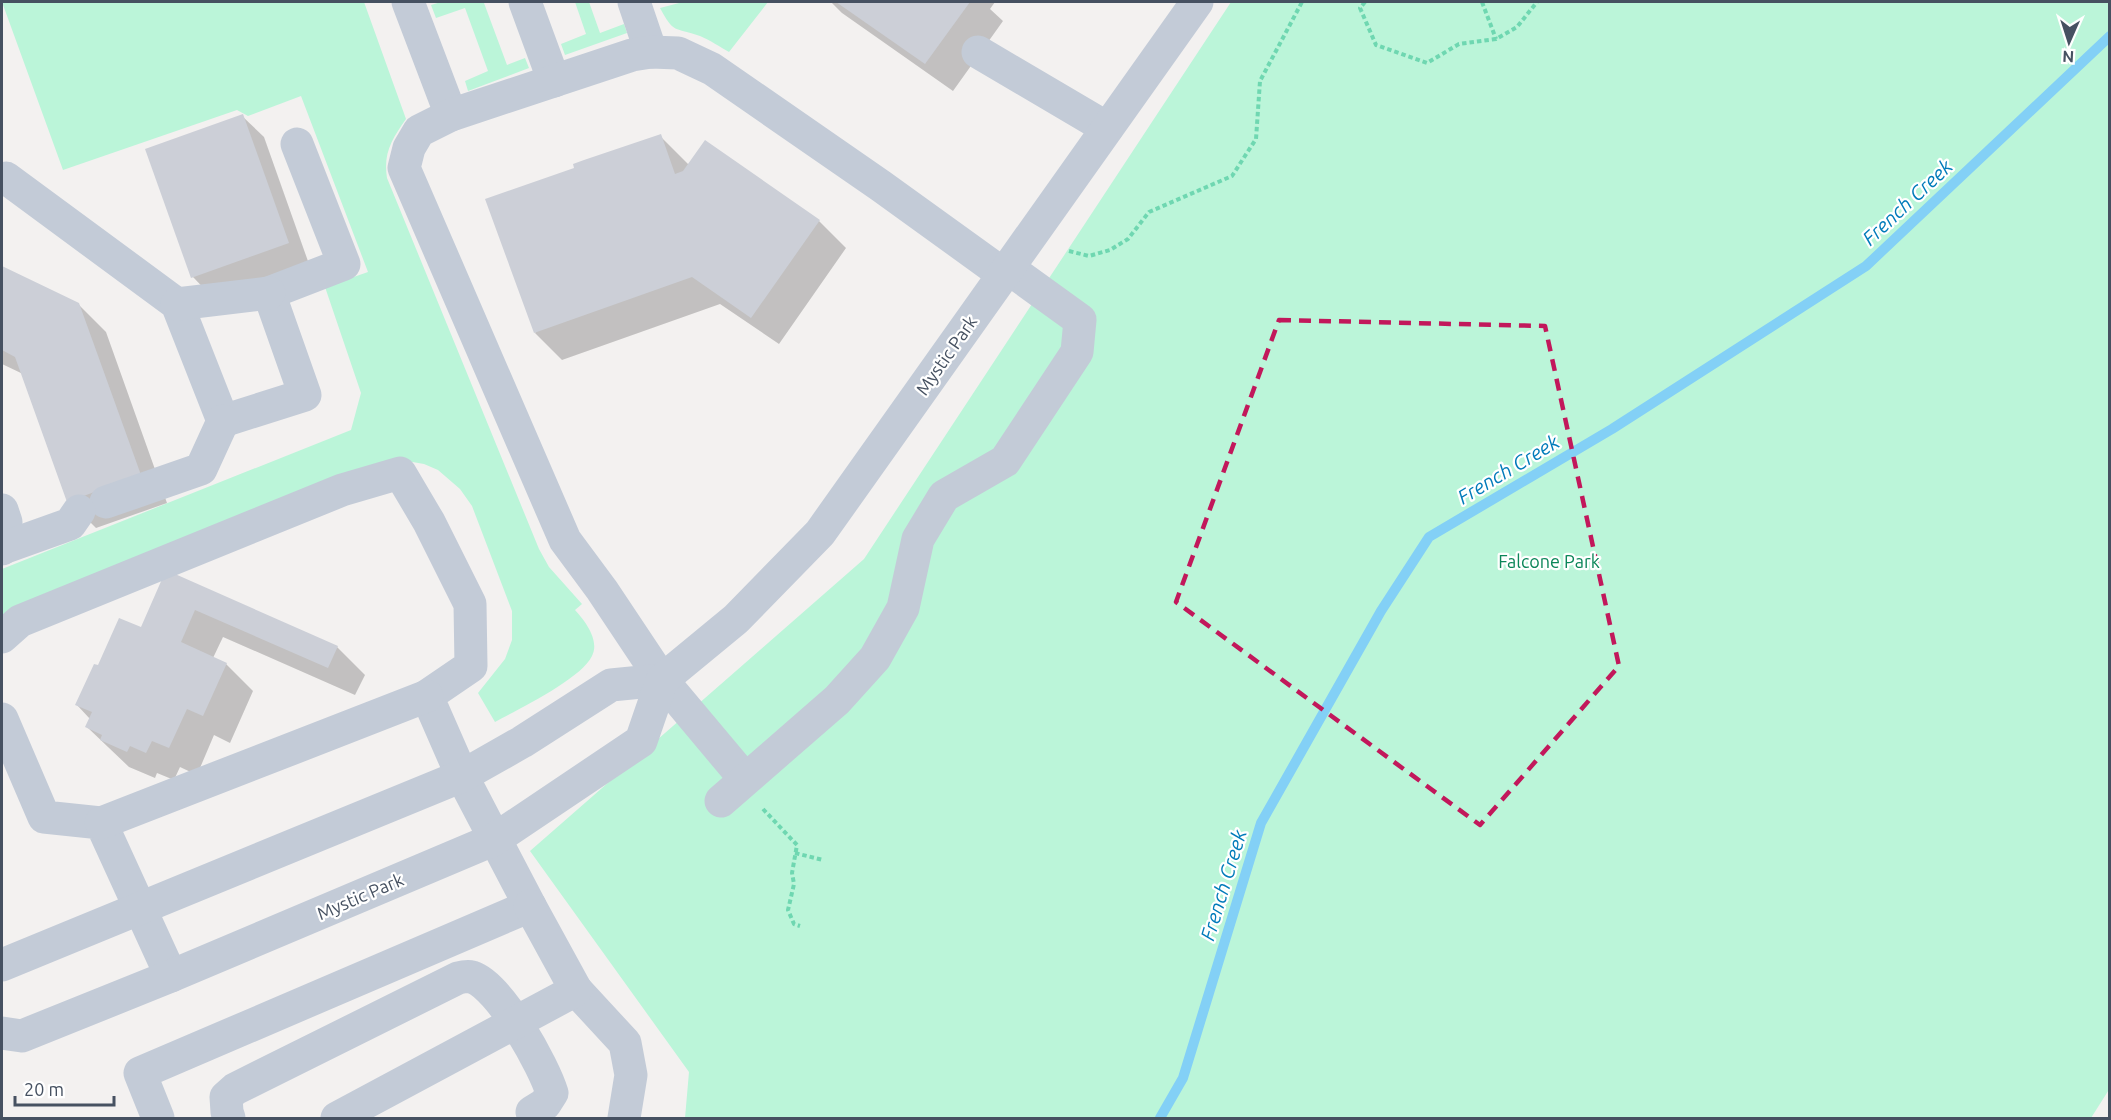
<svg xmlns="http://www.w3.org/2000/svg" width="2111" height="1120" viewBox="0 0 2111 1120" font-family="Ubuntu,sans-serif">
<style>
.green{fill:#bbf5d9}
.shadow{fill:#0003}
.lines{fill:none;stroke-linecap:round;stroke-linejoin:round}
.stream{stroke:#83d0f6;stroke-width:10}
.building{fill:#cccfd7}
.path{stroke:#6fd7b1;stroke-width:4;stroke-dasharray:4.5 3;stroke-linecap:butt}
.minor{stroke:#c3cbd7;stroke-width:33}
.marked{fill:none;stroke:#c2185b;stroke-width:4.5;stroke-dasharray:12 8;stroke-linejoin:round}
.labels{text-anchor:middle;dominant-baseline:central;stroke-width:4.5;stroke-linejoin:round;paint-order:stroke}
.street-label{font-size:18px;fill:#465161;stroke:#fff}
.park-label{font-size:18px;fill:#0c8659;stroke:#fff}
.water-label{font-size:20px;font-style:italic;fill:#007bba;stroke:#fff}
</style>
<rect width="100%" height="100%" fill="#f3f1f0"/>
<g class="green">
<path d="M2 2H364L406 119C392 139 383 153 387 178L539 549 549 567 582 604 575 610C585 621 600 640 592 656 581 679 519 709 495 722L478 693 505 659 512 640V611L472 506 460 489 438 470 424 464 401 460 2 618V569L351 430 361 393 325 287 368 272 301 96 248 116 237 110 63 170Z"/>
<polygon points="441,2 485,2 484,3 507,65 525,58 529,68 468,91 465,81 488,71 465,8 436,18 431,5"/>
<polygon points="575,2 589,2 600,33 624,24 627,33 565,55 561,44 586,34"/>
<path d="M683 2H768L729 52C720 47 710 40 700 36 674 27 674 34 660 8Z"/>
<polygon points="1231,2 2109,2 2110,1088 2091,1118 685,1118 689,1072 530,851 864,559"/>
</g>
<g class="shadow">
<polygon points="831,2 995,2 990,9 1003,21 953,91 842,13"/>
<polygon points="242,116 264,137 309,264 214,299 193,277"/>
<polygon points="660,136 689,165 819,221 846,248 779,344 720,304 562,360 535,333"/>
<polygon points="2,267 78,304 106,332 167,503 96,528 69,501 23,374 2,364"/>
<polygon points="167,572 337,647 365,675 355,695 223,637 213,658 226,664 253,691 230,743 214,735 197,775 180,767 174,780 157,773 155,778 129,767 87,727 90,719 77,705 99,667 142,629"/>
</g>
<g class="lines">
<polyline class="stream" points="1160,1118 1183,1078 1261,823 1381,611 1429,537 1612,429 1866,266 2110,36"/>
</g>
<g class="building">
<polygon points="836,2 970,2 925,64"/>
<polygon points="243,114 289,243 191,278 145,149"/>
<polygon points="661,134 675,174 683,171 705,140 820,220 751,318 692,277 534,333 485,199 574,168 573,164 584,160"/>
<polygon points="2,266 79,303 141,475 67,502 15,357 2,350"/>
<polygon points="166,570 338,646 328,668 195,610 181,642 227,663 203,716 187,709 169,748 152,741 146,753 130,746 127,752 100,740 102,735 85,727 92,712 75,705 94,664 98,665 119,618 141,627"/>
</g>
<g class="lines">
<g class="path">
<polyline points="1365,2 1360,8 1376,45 1427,63 1459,44 1496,39 1517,27 1537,2"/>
<polyline points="1482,2 1496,39"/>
<polyline points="1069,251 1089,256 1110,250 1128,239 1149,212 1232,176 1256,139 1260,81 1302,2"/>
<polyline points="763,809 797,845 792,873 794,884 788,910 794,924 800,926"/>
<polyline points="795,853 823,860"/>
</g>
<g class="minor">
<polyline points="408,2 451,115"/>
<polyline points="525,2 554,81"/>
<polyline points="634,2 651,52"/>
<polyline points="978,52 1107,128"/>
<polyline points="2,179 6,178 177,304 223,421 305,395 269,293 344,264 297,144"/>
<polyline points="177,304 269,293"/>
<polyline points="106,502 201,469 223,421"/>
<polyline points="2,510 6,522 2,549"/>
<polyline points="3,548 70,524 79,511"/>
<polyline points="2,637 20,621 342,490 400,473 429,522 470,604 471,666 427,696 462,776 530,906 140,1073 158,1118"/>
<polyline points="2,719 44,817 101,823 171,976"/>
<polyline points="745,779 662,680 602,590 565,540 404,168 409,148 419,131 451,115 632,55 651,52 678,53 712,69 881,186 1003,274"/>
<polyline points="721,801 837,700 875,658 903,608 918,539 944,496 1005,461 1077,352 1080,320 1008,268"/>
<polyline points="101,823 427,696"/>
<polyline points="2,965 462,776 522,742 611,685 662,680"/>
<polyline points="576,990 625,1043 631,1075 624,1118"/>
<polyline points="2,1033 22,1036 171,976 495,839 641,741 662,680 736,619 820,533 1197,2"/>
<path d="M229 1118 227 1112 226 1097 235 1089 458 978C462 977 468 976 472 977 500 986 544 1066 552 1093L545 1104 532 1112"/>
<polyline points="337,1118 576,990 530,906"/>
</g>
</g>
<path class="marked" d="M1279 320 1545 326 1619 666 1480 825 1176 602Z"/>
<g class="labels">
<g class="street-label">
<text transform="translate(946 355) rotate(-55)">Mystic Park</text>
<text transform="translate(360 896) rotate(-23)">Mystic Park</text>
</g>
<g class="park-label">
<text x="1549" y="561">Falcone Park</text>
</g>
<g class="water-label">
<text transform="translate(1907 202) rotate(-43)">French Creek</text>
<text transform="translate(1508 469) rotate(-31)">French Creek</text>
<text transform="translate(1223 885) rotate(-73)">French Creek</text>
</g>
</g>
<rect width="2111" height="1120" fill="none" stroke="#465161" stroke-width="6"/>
<g transform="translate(2069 42) rotate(183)" stroke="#ffffff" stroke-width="4.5" paint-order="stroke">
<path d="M0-4.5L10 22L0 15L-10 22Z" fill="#465161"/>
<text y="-9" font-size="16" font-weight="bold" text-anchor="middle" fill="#465161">N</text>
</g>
<path d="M15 1096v9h99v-9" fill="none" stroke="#465161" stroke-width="3"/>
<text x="24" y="1096" font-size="18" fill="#465161" stroke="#ffffff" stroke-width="4.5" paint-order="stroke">20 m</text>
</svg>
